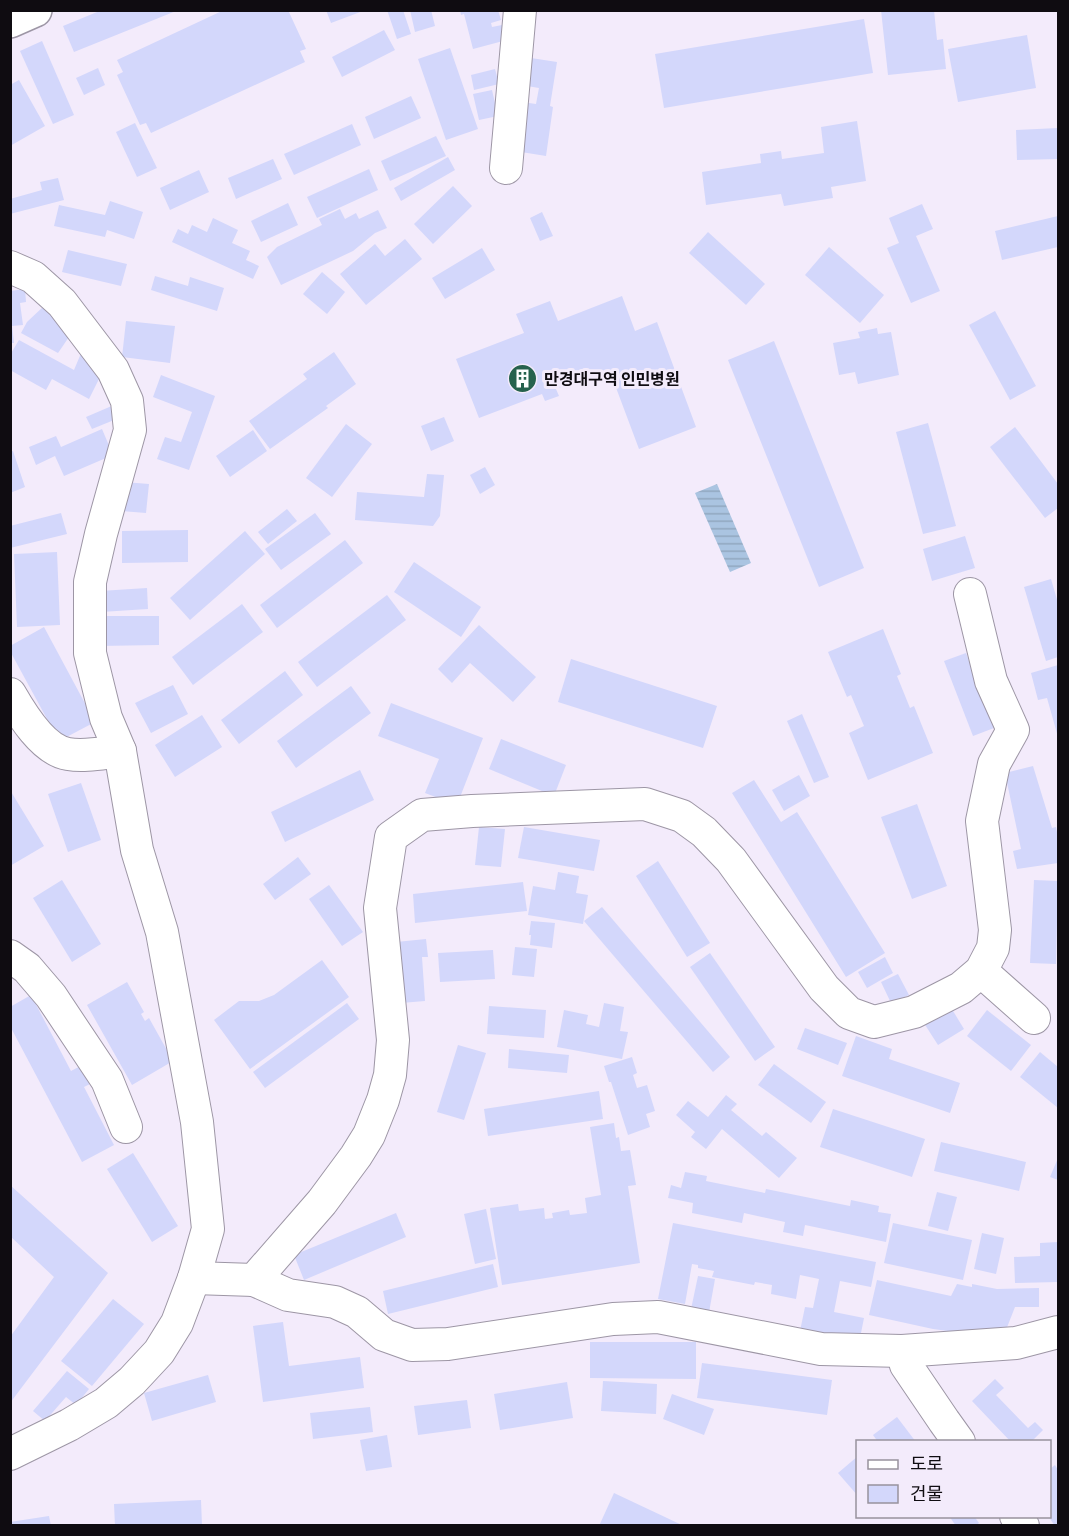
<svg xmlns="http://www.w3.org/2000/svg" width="1069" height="1536" viewBox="0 0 1069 1536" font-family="'Fira Sans Condensed','Noto Sans KR',sans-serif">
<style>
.water{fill:url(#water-rules)}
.building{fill:#d3d7fb}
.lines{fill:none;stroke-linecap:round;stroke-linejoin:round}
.minor-casing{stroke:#9d96a5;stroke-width:34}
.tertiary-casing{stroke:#9d96a5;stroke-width:36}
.minor{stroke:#fff;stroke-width:32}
.tertiary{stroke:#fff;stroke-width:33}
.labels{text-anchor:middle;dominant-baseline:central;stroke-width:6;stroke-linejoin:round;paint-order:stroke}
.poi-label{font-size:16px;font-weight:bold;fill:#0f0c11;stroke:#f3ebfb;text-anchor:start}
</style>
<defs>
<pattern id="water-rules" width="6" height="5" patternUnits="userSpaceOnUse" patternTransform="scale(1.5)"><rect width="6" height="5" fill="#aac4e1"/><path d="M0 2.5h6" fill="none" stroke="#91a7c0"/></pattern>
</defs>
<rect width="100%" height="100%" fill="#f3ebfb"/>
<polygon class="water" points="717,484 751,563 730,572 695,493"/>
<g class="building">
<polygon points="102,10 176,10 176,11 74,52 63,26"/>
<polygon points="224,10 288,10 306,49 300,51 305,62 151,133 146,123 140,125 117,75 123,72 117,60"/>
<polygon points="326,10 363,10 363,11 331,23"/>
<polygon points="387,10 403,10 411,34 397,39"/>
<polygon points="410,10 431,10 435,26 415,32"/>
<polygon points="460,10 498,10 501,20 491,23 492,27 502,25 504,31 503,41 473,49 464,14 461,15"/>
<polygon points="881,10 934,10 937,40 943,39 946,69 888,75"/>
<polygon points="864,19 873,73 664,108 655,54"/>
<polygon points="384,30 395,50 342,77 332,57"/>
<polygon points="1027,35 1036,88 958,102 948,49"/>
<polygon points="42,41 74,115 53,124 20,51"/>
<polygon points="450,48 478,129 446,140 418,59"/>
<polygon points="531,58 557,62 550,106 553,107 546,156 515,151 522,102 536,104 539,88 527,86"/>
<polygon points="98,68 105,85 84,95 76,78"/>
<polygon points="495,69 499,84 474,90 471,75"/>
<polygon points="19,80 45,126 10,146 10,85"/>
<polygon points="492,90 498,116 479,120 473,94"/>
<polygon points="411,96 421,118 374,139 365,117"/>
<polygon points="857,121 866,181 831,187 833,198 784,206 781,194 706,205 702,172 761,163 760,154 781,151 782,159 824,153 821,127"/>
<polygon points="135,123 157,168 137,177 116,132"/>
<polygon points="352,124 361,145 294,175 284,154"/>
<polygon points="1058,128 1058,159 1017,160 1016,130"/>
<polygon points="436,136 446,156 390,181 381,161"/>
<polygon points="448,157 455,170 401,201 394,188"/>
<polygon points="273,159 282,179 236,199 228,178"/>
<polygon points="369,169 378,190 317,218 307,197"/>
<polygon points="199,170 209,192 170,210 160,188"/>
<polygon points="58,178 64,200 10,214 10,199 42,190 40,182"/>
<polygon points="453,186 472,206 433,244 414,224"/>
<polygon points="110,201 143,212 134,239 107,230 105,237 54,226 59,205 105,215"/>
<polygon points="288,203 298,225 261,242 251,221"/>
<polygon points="922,204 933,229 916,236 940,291 911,303 887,248 899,243 889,218"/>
<polygon points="340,209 345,219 356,213 359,219 378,210 387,228 375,233 353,251 281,285 267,257 277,247 322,225 319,219"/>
<polygon points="542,212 553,236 540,241 530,218"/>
<polygon points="1058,216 1058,247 1002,260 995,231"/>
<polygon points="213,218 238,230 232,243 250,251 246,260 259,266 253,279 172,242 178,229 188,234 192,225 207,232"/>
<polygon points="708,232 765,284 746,305 689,253"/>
<polygon points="405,239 422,259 366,305 340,274 375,244 385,256"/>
<polygon points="829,247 884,295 860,323 805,275"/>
<polygon points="482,248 495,270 445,299 432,278"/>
<polygon points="68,250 127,264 121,286 62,272"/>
<polygon points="322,272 345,292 327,314 303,294"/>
<polygon points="155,276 188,286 190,277 224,288 217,311 151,290"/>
<polygon points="25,289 26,302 20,303 23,325 12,326 14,343 10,343 10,291"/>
<polygon points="622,296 635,331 657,322 696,427 639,449 609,369 556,389 559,396 545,401 542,394 479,418 456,359 524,333 516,314 550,301 558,321"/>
<polygon points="44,306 71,334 58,353 21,333 27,322"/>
<polygon points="995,311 1036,386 1010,400 969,325"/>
<polygon points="126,321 175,326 170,363 122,357"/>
<polygon points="877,328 878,334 891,332 899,375 858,384 855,372 839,375 833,343 860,338 858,332"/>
<polygon points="19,340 74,370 82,351 101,375 89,399 52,379 46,390 10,370 10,355"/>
<polygon points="774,341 864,568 819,587 728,360"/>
<polygon points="334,352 356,384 326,406 328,408 270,449 249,421 307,379 303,374"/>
<polygon points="161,375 215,396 189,470 157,459 165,437 181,442 192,412 153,397"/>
<polygon points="114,405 119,418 92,429 86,417"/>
<polygon points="444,417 454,441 431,451 421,426"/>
<polygon points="928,423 956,526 923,534 896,432"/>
<polygon points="346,424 372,444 332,497 306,478"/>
<polygon points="1015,427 1058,484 1058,508 1045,518 990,447"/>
<polygon points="102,429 113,455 64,476 55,456 36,465 29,447 56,436 61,447"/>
<polygon points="253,430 267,451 230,477 216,456"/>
<polygon points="13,451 25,487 10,493 10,452"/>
<polygon points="485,467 495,485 480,494 470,475"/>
<polygon points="427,474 444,475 440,516 433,526 355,520 357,492 424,497"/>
<polygon points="124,482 149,484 146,513 121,511"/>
<polygon points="287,509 297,521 268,544 258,532"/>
<polygon points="61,513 67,534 10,548 10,526"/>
<polygon points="315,513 331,534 281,570 265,549"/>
<polygon points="188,530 188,562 122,563 122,531"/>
<polygon points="245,531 265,554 190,620 170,598"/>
<polygon points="965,536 975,568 932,581 923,549"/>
<polygon points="345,540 363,563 277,628 260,605"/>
<polygon points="57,552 60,625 17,627 14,554"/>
<polygon points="414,562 481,607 461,637 394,592"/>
<polygon points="1051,579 1058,603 1058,657 1046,661 1024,587"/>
<polygon points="147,588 148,609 101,612 100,591"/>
<polygon points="387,595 406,620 317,687 298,662"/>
<polygon points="242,604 263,632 193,685 172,657"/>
<polygon points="98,616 159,616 159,645 98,646"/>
<polygon points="479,625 536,677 513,702 470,663 452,683 438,669"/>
<polygon points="44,627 95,722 59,741 10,651 10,646"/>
<polygon points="883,629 901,674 897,676 910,708 914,706 933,753 868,780 849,733 864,726 851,695 847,697 828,652"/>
<polygon points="966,653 994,728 973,736 944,661"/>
<polygon points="571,659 717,706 703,748 558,702"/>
<polygon points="1058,665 1058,737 1047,698 1038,700 1031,673"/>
<polygon points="285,671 303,695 239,744 221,720"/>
<polygon points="173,685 188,714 151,733 135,703"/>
<polygon points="351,686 371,713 296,768 277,741"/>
<polygon points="391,703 483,738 457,805 425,793 439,759 378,736"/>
<polygon points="802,714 829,777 814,783 787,721"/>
<polygon points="202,715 222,747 175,777 155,745"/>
<polygon points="501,739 566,765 554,796 489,769"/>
<polygon points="1033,766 1052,828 1056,827 1058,837 1058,863 1017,869 1013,851 1021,849 1005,773"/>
<polygon points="360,770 374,800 285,842 271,812"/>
<polygon points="799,775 810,796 784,811 772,790"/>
<polygon points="754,780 781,822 797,812 885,953 846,977 732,793"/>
<polygon points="81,783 101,840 68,852 48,794"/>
<polygon points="10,790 44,846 10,866"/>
<polygon points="917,804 947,886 912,899 881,817"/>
<polygon points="479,827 505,829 501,867 475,865"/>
<polygon points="524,827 600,840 594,871 518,858"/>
<polygon points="298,857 311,874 275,900 263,884"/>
<polygon points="658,861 710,943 687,957 636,876"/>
<polygon points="558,872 579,876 576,893 588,895 583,924 528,915 533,886 555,890"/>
<polygon points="62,880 101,944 72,962 33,898"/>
<polygon points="1034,880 1058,881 1056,964 1030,963"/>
<polygon points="523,882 527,911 415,923 413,894"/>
<polygon points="329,885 363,932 342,946 309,899"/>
<polygon points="602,907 730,1057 713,1072 584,921"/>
<polygon points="531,921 555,923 552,948 530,945 531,935 529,935"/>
<polygon points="426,939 428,957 422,957 425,1001 401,1003 396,942"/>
<polygon points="515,947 537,949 534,977 512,975"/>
<polygon points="493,950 495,979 440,982 438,953"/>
<polygon points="710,953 775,1047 755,1061 690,967"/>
<polygon points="885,957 893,973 867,988 858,972"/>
<polygon points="322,960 349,997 250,1069 214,1020 239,1001 259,1001 274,995"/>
<polygon points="898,974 909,995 891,1003 881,982"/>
<polygon points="127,982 144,1012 141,1014 145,1021 149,1018 173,1061 132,1085 87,1005"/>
<polygon points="31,995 71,1071 88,1062 98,1080 84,1087 114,1145 82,1162 10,1026 10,1007"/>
<polygon points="347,1003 359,1019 265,1088 253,1072"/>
<polygon points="604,1003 624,1007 620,1031 628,1032 622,1059 557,1047 564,1010 588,1015 586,1024 599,1027"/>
<polygon points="489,1006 546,1010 544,1038 487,1034"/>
<polygon points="950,1006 964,1029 938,1045 920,1017"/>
<polygon points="987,1010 1031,1045 1011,1071 967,1036"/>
<polygon points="805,1028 847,1043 838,1065 797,1049"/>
<polygon points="856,1036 892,1049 889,1059 960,1083 950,1113 842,1076"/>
<polygon points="458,1045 486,1053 464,1120 437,1112"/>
<polygon points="509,1049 569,1055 567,1073 508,1068"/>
<polygon points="1040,1052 1058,1067 1058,1108 1020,1077"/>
<polygon points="632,1057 637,1073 633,1075 637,1088 647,1085 655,1111 646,1114 650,1127 628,1135 611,1082 609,1082 604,1066"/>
<polygon points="774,1064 826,1102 811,1123 758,1085"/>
<polygon points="599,1091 603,1119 488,1136 484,1109"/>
<polygon points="726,1095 737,1104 731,1110 762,1136 766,1132 797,1158 779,1178 722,1129 706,1149 691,1137 695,1132 676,1115 688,1101 708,1117"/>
<polygon points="833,1109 925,1139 912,1177 820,1147"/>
<polygon points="614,1123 616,1138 619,1137 621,1151 630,1150 636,1185 628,1186 640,1263 502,1285 490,1208 518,1204 519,1211 544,1208 545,1219 553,1218 552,1213 569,1210 570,1215 587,1213 585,1198 601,1195 590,1127"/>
<polygon points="941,1142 1026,1162 1019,1191 934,1171"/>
<polygon points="133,1153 178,1226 152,1242 107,1169"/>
<polygon points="1058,1158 1058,1180 1050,1177"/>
<polygon points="685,1172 707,1176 706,1181 765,1193 766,1189 850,1206 851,1200 879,1206 878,1212 891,1214 886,1242 805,1225 803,1236 783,1232 785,1222 744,1213 742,1223 692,1213 693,1203 668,1198 671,1185 681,1188"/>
<polygon points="10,1185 108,1273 10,1403 10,1337 54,1277 10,1236"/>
<polygon points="937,1192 957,1197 948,1231 928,1226"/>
<polygon points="486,1209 496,1259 475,1264 464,1214"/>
<polygon points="396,1213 406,1237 304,1280 294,1255"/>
<polygon points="673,1223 876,1262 871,1287 840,1281 834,1312 864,1318 859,1343 800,1331 805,1307 813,1308 819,1279 800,1275 796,1299 771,1294 772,1285 755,1282 754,1285 712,1277 714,1271 698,1268 698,1265 692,1264 685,1304 658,1299"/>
<polygon points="893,1223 972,1240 963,1280 884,1263"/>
<polygon points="982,1233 1004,1238 996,1274 974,1269"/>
<polygon points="1058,1242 1058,1282 1015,1283 1014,1257 1040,1256 1040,1243"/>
<polygon points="493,1264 498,1287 388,1314 383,1291"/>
<polygon points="698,1276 715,1279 708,1318 690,1314"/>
<polygon points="877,1280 951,1296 957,1284 972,1287 972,1284 997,1289 1039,1288 1039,1307 1015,1307 1004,1335 970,1334 933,1329 869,1315"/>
<polygon points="113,1299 144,1324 92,1386 61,1361"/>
<polygon points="283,1322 289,1366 360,1357 364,1388 263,1402 253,1326"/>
<polygon points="590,1342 696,1342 696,1379 590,1378"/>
<polygon points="702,1363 832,1380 827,1415 697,1398"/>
<polygon points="67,1371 89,1389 76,1405 66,1397 45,1421 33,1411"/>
<polygon points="208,1375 216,1402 152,1421 144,1393"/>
<polygon points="995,1379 1004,1388 996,1395 1028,1428 1035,1422 1043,1430 1031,1442 1011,1442 972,1401"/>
<polygon points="603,1381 657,1384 656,1414 601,1411"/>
<polygon points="567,1382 573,1418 500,1430 494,1394"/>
<polygon points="672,1394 714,1409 704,1435 663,1419"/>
<polygon points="467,1400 471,1428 418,1435 414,1406"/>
<polygon points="370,1407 373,1432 313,1439 310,1413"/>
<polygon points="897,1417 916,1442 878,1442 873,1435"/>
<polygon points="387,1435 392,1467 366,1471 360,1440"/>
<polygon points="858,1456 858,1496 838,1473"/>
<polygon points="1055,1465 1058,1470 1058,1526 1055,1526 1048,1516 1050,1516 1050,1469"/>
<polygon points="614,1493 684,1526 599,1526"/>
<polygon points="201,1500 202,1526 115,1526 114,1504"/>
<polygon points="49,1516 51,1526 10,1526 10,1522"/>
<polygon points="949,1516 974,1516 979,1523 975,1526 956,1526"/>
</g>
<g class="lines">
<defs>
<g id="minor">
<polyline points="506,168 520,10"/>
<polyline points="10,267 33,277 62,303 113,370 127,401 130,430 101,534 90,582 90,653 106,718 120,751 137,850 162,932 197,1122 208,1229 194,1278 177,1323 159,1352 132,1381 106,1403 69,1425 10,1454"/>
<path d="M10 694C22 715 43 750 68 754 85 757 102 753 120 751"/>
<polyline points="10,956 27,968 51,996 107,1080 126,1127"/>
<polyline points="981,971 1034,1018"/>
<polyline points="194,1278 254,1280 322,1202 356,1156 369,1135 383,1100 390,1075 393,1040 380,908 391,837 422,815 472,811 645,804 682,816 704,832 731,860 824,988 849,1013 874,1022 914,1012 961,988 981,971 993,948 995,930 982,821 994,764 1013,730 991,681 970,594"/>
<polyline points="254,1280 288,1295 335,1302 357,1312 384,1335 412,1345 448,1344 613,1319 658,1317 821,1349 902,1351 1016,1343 1058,1332"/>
<polyline points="902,1351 906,1365 944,1421 959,1442"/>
<polyline points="1016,1516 1023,1526"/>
</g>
<polyline id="tertiary" points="10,21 35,10"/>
</defs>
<use href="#minor" class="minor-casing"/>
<use href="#tertiary" class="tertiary-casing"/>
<use href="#minor" class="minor"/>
<use href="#tertiary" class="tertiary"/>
</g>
<defs>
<symbol id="building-disc" viewBox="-11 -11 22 22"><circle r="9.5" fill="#26624d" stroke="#f3ebfb"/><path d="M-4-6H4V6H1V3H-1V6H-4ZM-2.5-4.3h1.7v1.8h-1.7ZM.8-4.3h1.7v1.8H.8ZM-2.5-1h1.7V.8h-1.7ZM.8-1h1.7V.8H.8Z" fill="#fff"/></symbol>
</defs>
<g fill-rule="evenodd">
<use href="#building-disc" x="506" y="362" width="33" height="33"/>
</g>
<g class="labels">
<g class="poi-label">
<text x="544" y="379">만경대구역 인민병원</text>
</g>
</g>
<rect width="1069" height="1536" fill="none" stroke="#0f0c11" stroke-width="24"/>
<rect x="856" y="1440" width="195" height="78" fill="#f3ebfb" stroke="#98929d" stroke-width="1.5"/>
<rect x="868" y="1460" width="30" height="9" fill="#ffffff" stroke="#98929d" stroke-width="1.5"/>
<text x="910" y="1470" font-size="18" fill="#0f0c11">도로</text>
<rect x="868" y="1485" width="30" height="18" fill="#d3d7fb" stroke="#98929d" stroke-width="1.5"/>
<text x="910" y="1500" font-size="18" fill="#0f0c11">건물</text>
</svg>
